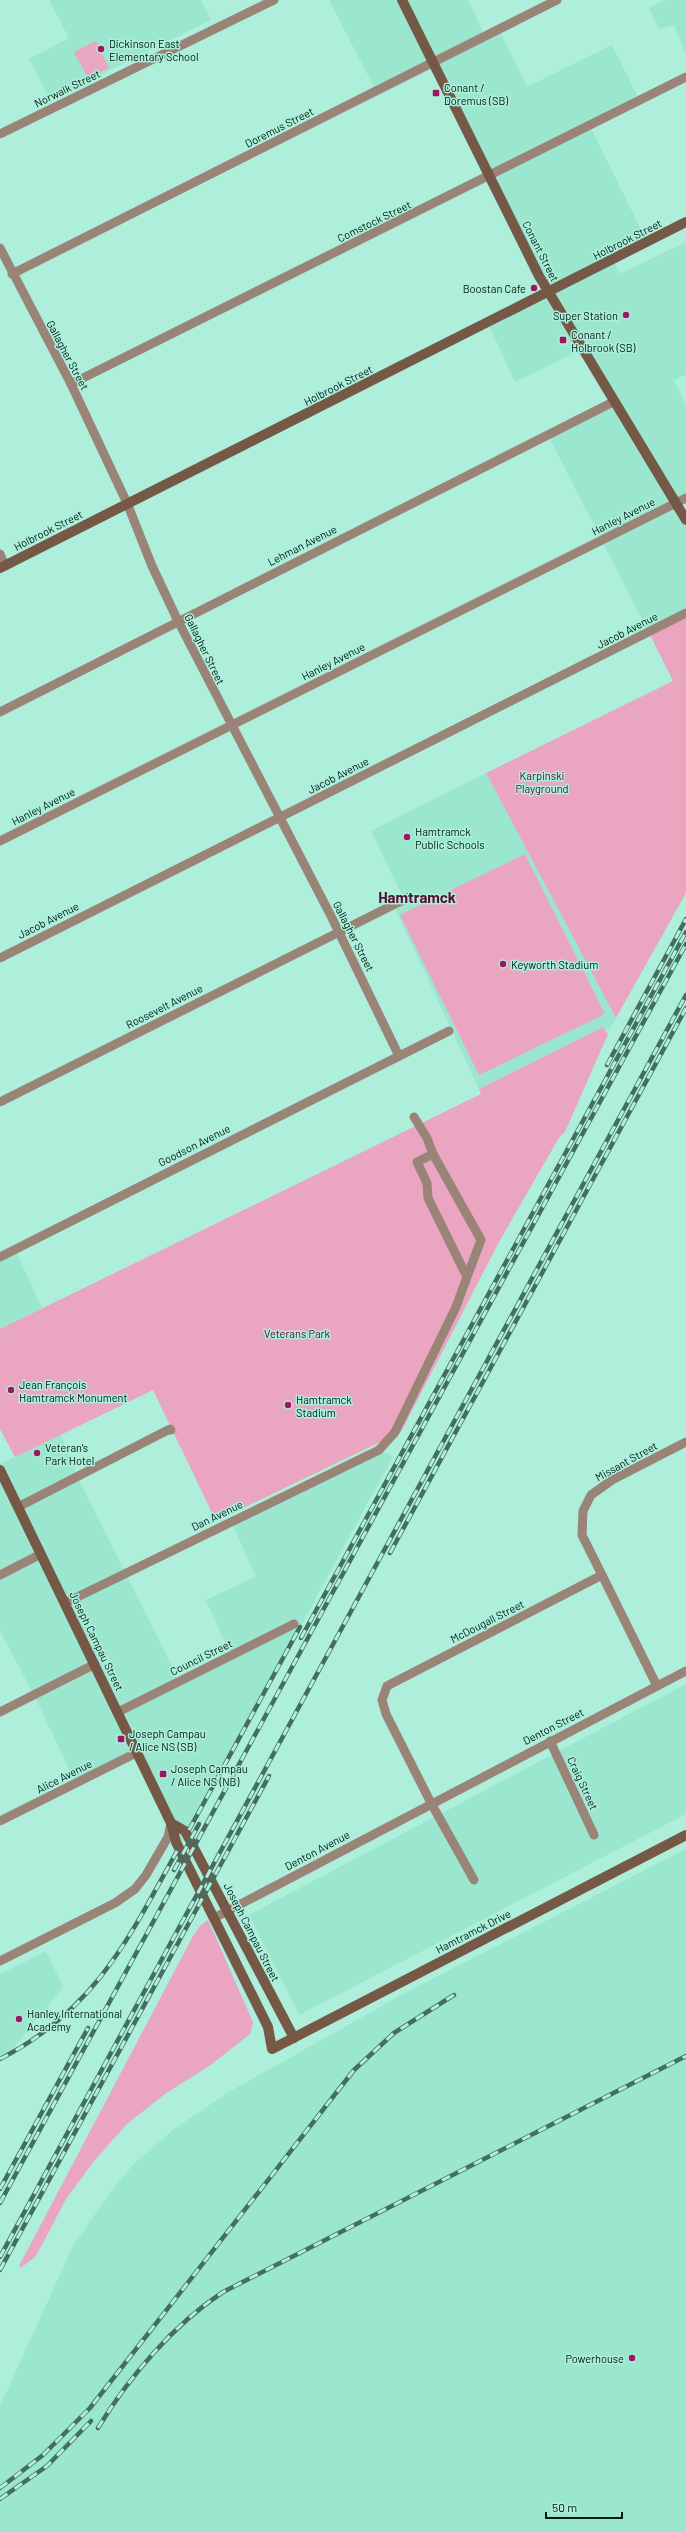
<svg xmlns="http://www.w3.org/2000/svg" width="686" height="2532" viewBox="0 0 686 2532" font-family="Barlow,sans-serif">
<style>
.built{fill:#9be6cf}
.green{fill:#eaa5c1}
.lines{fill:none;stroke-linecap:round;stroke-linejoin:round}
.street{stroke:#998477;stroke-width:9}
.secondary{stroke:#765846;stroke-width:10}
.rail-casing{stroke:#456e63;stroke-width:4.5}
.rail{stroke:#adefdb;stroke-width:3;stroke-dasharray:9;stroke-linecap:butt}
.poi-dot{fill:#9f1562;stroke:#adefdb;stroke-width:1.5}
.labels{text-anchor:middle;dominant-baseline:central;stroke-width:3;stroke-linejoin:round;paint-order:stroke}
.poi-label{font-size:11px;fill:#011913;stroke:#adefdb;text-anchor:start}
.street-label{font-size:11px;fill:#011913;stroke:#adefdb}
.park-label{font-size:11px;fill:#5a0335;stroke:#adefdb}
.district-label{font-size:15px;font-weight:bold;fill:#511132;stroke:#adefdb}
</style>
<rect width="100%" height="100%" fill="#adefdb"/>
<g class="built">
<polygon points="49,0 201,0 211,20 50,100 29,59 69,38"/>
<polygon points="329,0 468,0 485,36 499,29 527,87 612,45 640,101 590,126 647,242 613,260 620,274 686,242 686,374 674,381 686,405 686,498 677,502 686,520 686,613 649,633 548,435 615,401 583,349 515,382 488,323 549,293 433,63 376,91"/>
<polygon points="665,0 686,0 686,54 674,25 659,29 649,8"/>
<polygon points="486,773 616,1018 608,1031 603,1027 479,1089 393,904 404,899 371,831"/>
<polygon points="15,1249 42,1308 0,1329 0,1257"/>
<polygon points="61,1435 78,1478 175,1672 176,1682 231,1656 206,1600 256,1576 231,1522 379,1450 393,1457 181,1845 138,1753 76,1784 34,1695 0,1631 0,1464"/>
<polygon points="686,1684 686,1814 299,2015 249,1915"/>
<polygon points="686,1849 686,2532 0,2532 0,2406 74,2244 118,2182 135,2163 174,2129 229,2092 401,1995"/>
<polygon points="46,1951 63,1987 11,2051 0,2056 0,1974"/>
</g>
<g class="green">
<polygon points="96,41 109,68 88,78 74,52"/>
<polygon points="686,613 686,893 616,1018 486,773 673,681 649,633"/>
<polygon points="525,854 605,1014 479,1075 400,915"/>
<polygon points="603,1027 608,1034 565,1132 560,1136 499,1242 401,1432 216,1521 153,1390 15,1457 0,1429 0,1329 481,1094 479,1089"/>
<polygon points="208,1920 253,2022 250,2034 212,2064 165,2094 127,2124 94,2161 66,2199 36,2256 22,2267 19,2266 193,1936 200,1926"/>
</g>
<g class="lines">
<g class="street">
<polyline points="0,134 274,0"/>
<polyline points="0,248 71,384 127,503 152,566 178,621 332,918 399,1056"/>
<polyline points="12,274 557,0"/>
<polyline points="71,384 686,77"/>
<polyline points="0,554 5,566"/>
<polyline points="0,712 615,401"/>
<polyline points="0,841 686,498"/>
<polyline points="0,958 686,613"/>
<polyline points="0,1102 409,897"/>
<polyline points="414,1117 427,1138 433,1154"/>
<polyline points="0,1257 449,1031"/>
<polyline points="18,1507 164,1432 170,1429 171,1430 169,1430"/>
<polyline points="0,1575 41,1554"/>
<polyline points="602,1575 582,1535 583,1511 591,1495 612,1480 686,1442"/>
<polyline points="65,1603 379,1450 395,1432 456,1307 467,1277 428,1198 427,1183 417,1162 433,1154 481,1240 467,1277"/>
<polyline points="0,1712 95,1664"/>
<polyline points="118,1712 294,1624"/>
<polyline points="550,1741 594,1835"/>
<polyline points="0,1821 138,1752"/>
<polyline points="474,1880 431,1803 386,1714 382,1700 387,1686 602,1575 657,1686"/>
<polyline points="214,1918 686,1671"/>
<polyline points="0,1961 115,1903 135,1889 146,1875 168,1837 171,1823"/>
</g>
<g class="secondary">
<polyline points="402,0 539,276 686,520"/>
<polyline points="0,568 686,222"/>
<polyline points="0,1470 171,1823"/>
<polyline points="294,2038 185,1831 171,1823 176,1842 268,2027 272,2049 686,1835"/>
</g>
<defs>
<g id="rail">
<polyline points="607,1065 686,919"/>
<polyline points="390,1553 686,1008"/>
<polyline points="301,1638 686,932"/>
<polyline points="189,1830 300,1627"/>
<polyline points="174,1870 199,1824"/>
<path d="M0 2059C95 2010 128 1940 177 1851"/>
<polyline points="0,2189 88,2028"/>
<polyline points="0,2203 686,944"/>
<polyline points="0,2257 686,995"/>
<polyline points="0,2270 269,1776"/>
<path d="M98 2428C129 2377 173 2325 223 2292L686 2056"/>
<polyline points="0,2488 43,2455 90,2408 354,2070 394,2033 454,1995"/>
<polyline points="0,2499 47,2466 91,2421"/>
</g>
</defs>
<use href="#rail" class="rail-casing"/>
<use href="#rail" class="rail"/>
</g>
<g class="poi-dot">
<circle cx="101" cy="49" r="4"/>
<rect x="432" y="89" width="8" height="8" rx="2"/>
<circle cx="534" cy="288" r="4"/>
<circle cx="626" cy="315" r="4"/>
<rect x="559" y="336" width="8" height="8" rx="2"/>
<circle cx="407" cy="837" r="4"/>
<circle cx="503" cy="964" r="4"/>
<circle cx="11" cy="1390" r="4"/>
<circle cx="288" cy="1405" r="4"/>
<circle cx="37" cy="1453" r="4"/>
<rect x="117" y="1735" width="8" height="8" rx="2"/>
<rect x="159" y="1770" width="8" height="8" rx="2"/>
<circle cx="19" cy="2019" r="4"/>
<circle cx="632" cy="2358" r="4"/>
</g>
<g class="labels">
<g class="poi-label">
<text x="109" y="43">Dickinson East<tspan x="109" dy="13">Elementary School</tspan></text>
<text x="444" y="87">Conant /<tspan x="444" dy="13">Doremus (SB)</tspan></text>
<text x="526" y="288" text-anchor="end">Boostan Cafe</text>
<text x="618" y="315" text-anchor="end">Super Station</text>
<text x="571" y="334">Conant /<tspan x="571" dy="13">Holbrook (SB)</tspan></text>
<text x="415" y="831">Hamtramck<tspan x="415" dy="13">Public Schools</tspan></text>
<text x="511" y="964">Keyworth Stadium</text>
<text x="19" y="1384">Jean François<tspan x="19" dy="13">Hamtramck Monument</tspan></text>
<text x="296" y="1399">Hamtramck<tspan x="296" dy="13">Stadium</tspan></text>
<text x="45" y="1447">Veteran's<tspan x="45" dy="13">Park Hotel</tspan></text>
<text x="129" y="1733">Joseph Campau<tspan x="129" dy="13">/ Alice NS (SB)</tspan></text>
<text x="171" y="1768">Joseph Campau<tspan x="171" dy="13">/ Alice NS (NB)</tspan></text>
<text x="27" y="2013">Hanley International<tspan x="27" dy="13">Academy</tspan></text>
<text x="624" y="2358" text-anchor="end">Powerhouse</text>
</g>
<g class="street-label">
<text transform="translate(67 88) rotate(-26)">Norwalk Street</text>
<text transform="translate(279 127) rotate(-27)">Doremus Street</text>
<text transform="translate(374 221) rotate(-26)">Comstock Street</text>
<text transform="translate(627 239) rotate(-27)">Holbrook Street</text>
<text transform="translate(541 251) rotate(63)">Conant Street</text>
<text transform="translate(68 355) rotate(62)">Gallagher Street</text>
<text transform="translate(338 385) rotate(-27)">Holbrook Street</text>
<text transform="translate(623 516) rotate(-27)">Hanley Avenue</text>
<text transform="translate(48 530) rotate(-27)">Holbrook Street</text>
<text transform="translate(302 545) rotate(-27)">Lehman Avenue</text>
<text transform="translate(627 630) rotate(-27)">Jacob Avenue</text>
<text transform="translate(205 649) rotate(64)">Gallagher Street</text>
<text transform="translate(333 661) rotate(-27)">Hanley Avenue</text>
<text transform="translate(338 775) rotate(-27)">Jacob Avenue</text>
<text transform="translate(43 806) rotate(-27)">Hanley Avenue</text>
<text transform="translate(48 920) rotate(-27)">Jacob Avenue</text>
<text transform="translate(354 936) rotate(63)">Gallagher Street</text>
<text transform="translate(164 1006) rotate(-27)">Roosevelt Avenue</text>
<text transform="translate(194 1145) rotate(-27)">Goodson Avenue</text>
<text transform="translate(626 1461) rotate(-29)">Missant Street</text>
<text transform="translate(217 1515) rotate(-26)">Dan Avenue</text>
<text transform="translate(487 1621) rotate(-27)">McDougall Street</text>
<text transform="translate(97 1641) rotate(64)">Joseph Campau Street</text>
<text transform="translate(201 1657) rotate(-26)">Council Street</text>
<text transform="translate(553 1726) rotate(-27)">Denton Street</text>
<text transform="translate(64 1776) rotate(-27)">Alice Avenue</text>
<text transform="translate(583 1783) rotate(65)">Craig Street</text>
<text transform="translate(317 1850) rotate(-28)">Denton Avenue</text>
<text transform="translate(473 1931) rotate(-27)">Hamtramck Drive</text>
<text transform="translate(252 1932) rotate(63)">Joseph Campau Street</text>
</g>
<g class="park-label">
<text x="542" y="775">Karpinski<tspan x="542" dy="13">Playground</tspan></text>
<text x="297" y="1333">Veterans Park</text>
</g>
<g class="district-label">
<text x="417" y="897">Hamtramck</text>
</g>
</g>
<path d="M546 2512v6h76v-6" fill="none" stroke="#011913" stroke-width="2"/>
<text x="552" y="2512" font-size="12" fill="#011913" stroke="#adefdb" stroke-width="3" paint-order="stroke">50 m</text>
</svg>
